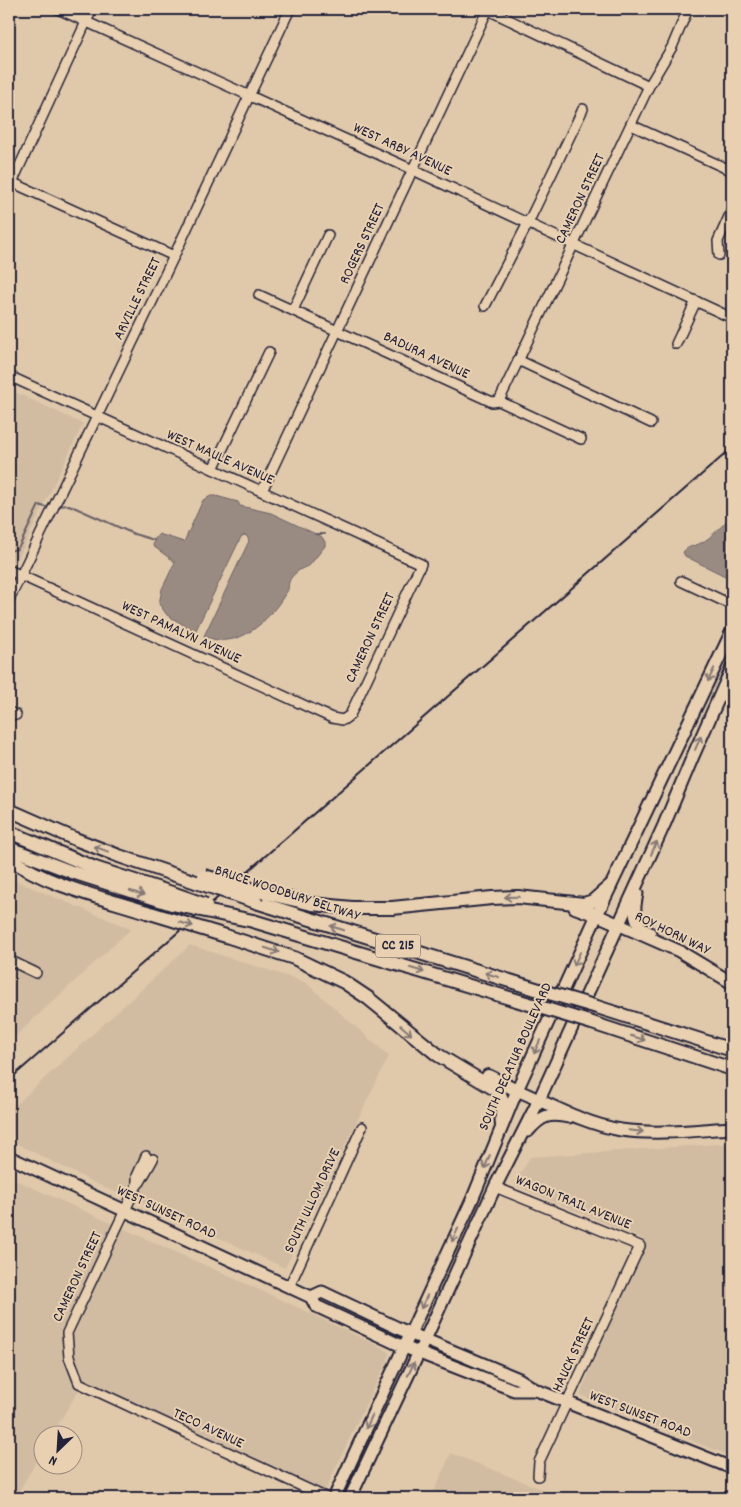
<svg xmlns="http://www.w3.org/2000/svg" width="741" height="1507" viewBox="0 0 741 1507" font-family="Dekko,sans-serif">
<style>
.built{fill:#d1bca2}
.water{fill:#9a8b82;stroke:#6a6166}
.lines{fill:none;stroke-linecap:round;stroke-linejoin:round}
.stream{stroke:#6a6166;stroke-width:2}
.minor-casing{stroke:#22223b;stroke-width:12}
.major-casing{stroke:#22223b;stroke-width:15}
.highway-casing{stroke:#22223b;stroke-width:16}
.minor{stroke:#e8d0b0;stroke-width:9}
.major{stroke:#e8d0b0;stroke-width:11}
.highway{stroke:#e8d0b0;stroke-width:12}
.rail{stroke:#22223b;stroke-width:2}
.highway-bridge-casing{stroke:#22223b;stroke-width:16;stroke-linecap:butt}
.highway-bridge{stroke:#e8d0b0;stroke-width:12}
.oneway{stroke:#857976}
.labels{text-anchor:middle;dominant-baseline:central;stroke-width:4;stroke-linejoin:round;paint-order:stroke}
.shield{fill:#e8d0b0;stroke:#5d565e;stroke-width:1}
.shield-label{font-size:14px;font-weight:bold;fill:#22223b}
.street-label{font-size:15px;fill:#22223b;stroke:#e8d0b0}
</style>
<rect width="100%" height="100%" fill="#e0c9ab"/>
<filter id="ink" filterUnits="userSpaceOnUse"><feTurbulence type="fractalNoise" baseFrequency=".02" numOctaves="2"/><feDisplacementMap in="SourceGraphic" scale="10" xChannelSelector="R" yChannelSelector="G"/><feConvolveMatrix kernelMatrix="1 2 1 2 8 2 1 2 1" color-interpolation-filters="sRGB"/></filter>
<g filter="url(#ink)">
<g class="built">
<polygon points="9,389 83,424 16,563 9,560"/>
<polygon points="9,878 131,929 9,1042"/>
<polygon points="190,945 305,982 389,1056 285,1268 141,1202 105,1188 9,1140 9,1111"/>
<polygon points="732,1143 732,1457 580,1395 643,1239 514,1185 530,1157"/>
<polygon points="9,1177 282,1300 383,1348 389,1353 388,1360 359,1418 325,1491 85,1380 52,1434 42,1434 42,1452 15,1498 9,1498"/>
<polygon points="451,1453 564,1498 431,1498"/>
</g>
<g class="water">
<path d="M211 496H216L238 502 240 506 271 513 322 537 325 542V546L309 566C302 567 291 575 289 582 288 587 289 590 286 593 269 620 239 652 204 636L249 541 247 536 244 535 241 537 195 632 167 615 159 604 162 589 175 562 153 546 154 540 159 534 184 542 203 500Z"/>
<path d="M732 515V577H727L685 556 683 552C690 545 693 547 701 543 710 539 726 522 732 515Z"/>
</g>
<g class="lines">
<g class="stream">
<polyline points="59,506 69,505 134,534 154,540"/>
<polyline points="315,534 325,534"/>
<polyline points="9,551 17,549 20,545 39,505 45,507 52,506"/>
</g>
<defs>
<g id="minor">
<polyline points="58,9 413,170 732,318"/>
<polyline points="486,9 649,86"/>
<polyline points="631,125 732,171"/>
<polyline points="9,181 174,256"/>
<polyline points="9,189 92,9"/>
<polyline points="719,255 718,241 732,210"/>
<polyline points="259,295 492,402 499,401 581,439"/>
<polyline points="485,306 528,223 583,109"/>
<polyline points="293,310 328,235"/>
<polyline points="676,344 696,301"/>
<polyline points="518,360 651,423"/>
<polyline points="9,376 421,564 350,715 343,720 332,718 9,570"/>
<polyline points="499,401 649,86 672,47 688,9"/>
<polyline points="213,469 269,352"/>
<polyline points="262,491 488,9"/>
<polyline points="681,581 732,605"/>
<polyline points="9,600 174,256 290,9"/>
<polyline points="9,712 16,715"/>
<polyline points="9,960 36,973"/>
<polyline points="153,1159 140,1182 137,1185 67,1333 69,1357 79,1383 327,1498"/>
<polyline points="137,1185 137,1176 146,1156"/>
<polyline points="495,1187 640,1246 539,1462 538,1476"/>
<polyline points="289,1287 362,1127"/>
</g>
<g id="major">
<path d="M637 894C633 911 633 925 650 933"/>
<polyline points="597,915 679,951 732,983"/>
<path d="M517 1090C551 1105 585 1124 621 1130 658 1135 696 1130 732 1128"/>
<path d="M528 1131C542 1115 549 1113 569 1117"/>
<polyline points="9,1157 311,1297 316,1306 404,1347 514,1390 536,1390"/>
<polyline points="311,1297 322,1292 402,1330 519,1379 536,1390 732,1468"/>
<polyline points="334,1498 472,1200 517,1090 597,915 732,631"/>
<polyline points="350,1498 429,1331 495,1187 539,1100 664,825 693,756 732,668"/>
</g>
<g id="highway">
<polyline points="9,810 75,839 119,856 196,882"/>
<polyline points="9,832 95,868 175,894"/>
<polyline points="9,848 72,872 172,904"/>
<path d="M9 858C49 886 100 897 147 912"/>
<polyline points="265,893 312,904 352,908 392,908 492,898 518,897 584,904 593,901 610,886"/>
<polyline points="256,902 539,990"/>
<polyline points="575,907 597,915"/>
<polyline points="253,921 536,1006"/>
<path d="M226 936 294 958 344 982 368 998 438 1055 498 1091C506 1101 500 1114 502 1125"/>
<polyline points="597,1007 732,1050"/>
<polyline points="592,1023 732,1069"/>
<polyline points="488,1076 517,1090"/>
</g>
</defs>
<use href="#minor" class="minor-casing"/>
<use href="#major" class="major-casing"/>
<use href="#highway" class="highway-casing"/>
<use href="#minor" class="minor"/>
<use href="#major" class="major"/>
<use href="#highway" class="highway"/>
<polyline class="rail" points="9,1080 732,448"/>
<defs>
<g id="highway-bridge">
<polyline points="204,876 265,893"/>
<polyline points="196,882 256,902"/>
<polyline points="175,894 206,905"/>
<polyline points="172,904 253,921"/>
<polyline points="147,912 226,936"/>
<polyline points="539,990 597,1007"/>
<polyline points="536,1006 592,1023"/>
</g>
</defs>
<use href="#highway-bridge" class="highway-bridge-casing"/>
<use href="#highway-bridge" class="highway-bridge"/>
</g>
<defs><path id="oneway-shaft" d="M-6 0H5M1.5-3L5.5 0L1.5 3" fill="none" stroke-width="1.6" stroke-linecap="round" stroke-linejoin="round" transform="scale(1.25)"/></defs>
<g class="oneway">
<use href="#oneway-shaft" transform="translate(711 675) rotate(115)"/>
<use href="#oneway-shaft" transform="translate(698 743) rotate(-66)"/>
<use href="#oneway-shaft" transform="translate(654 848) rotate(-66)"/>
<use href="#oneway-shaft" transform="translate(101 849) rotate(-159)"/>
<use href="#oneway-shaft" transform="translate(137 893) rotate(18)"/>
<use href="#oneway-shaft" transform="translate(512 897) rotate(179)"/>
<use href="#oneway-shaft" transform="translate(186 924) rotate(16)"/>
<use href="#oneway-shaft" transform="translate(337 928) rotate(-163)"/>
<use href="#oneway-shaft" transform="translate(272 950) rotate(18)"/>
<use href="#oneway-shaft" transform="translate(577 959) rotate(114)"/>
<use href="#oneway-shaft" transform="translate(417 970) rotate(17)"/>
<use href="#oneway-shaft" transform="translate(492 975) rotate(-163)"/>
<use href="#oneway-shaft" transform="translate(406 1030) rotate(41)"/>
<use href="#oneway-shaft" transform="translate(638 1038) rotate(17)"/>
<use href="#oneway-shaft" transform="translate(537 1047) rotate(114)"/>
<use href="#oneway-shaft" transform="translate(636 1131) rotate(6)"/>
<use href="#oneway-shaft" transform="translate(487 1162) rotate(112)"/>
<use href="#oneway-shaft" transform="translate(455 1235) rotate(115)"/>
<use href="#oneway-shaft" transform="translate(424 1302) rotate(115)"/>
<use href="#oneway-shaft" transform="translate(411 1369) rotate(-65)"/>
<use href="#oneway-shaft" transform="translate(369 1422) rotate(115)"/>
</g>
</g>
<g class="labels">
<rect class="shield" x="375.5" y="934.5" width="45" height="23" rx="4"/>
<g class="shield-label">
<text x="398" y="946">CC 215</text>
</g>
<g class="street-label">
<text transform="translate(402 150) rotate(25)">WEST ARBY AVENUE</text>
<text transform="translate(581 199) rotate(-65)">CAMERON STREET</text>
<text transform="translate(363 244) rotate(-65)">ROGERS STREET</text>
<text transform="translate(138 299) rotate(-64)">ARVILLE STREET</text>
<text transform="translate(426 356) rotate(25)">BADURA AVENUE</text>
<text transform="translate(220 458) rotate(24)">WEST MAULE AVENUE</text>
<text transform="translate(181 633) rotate(25)">WEST PAMALYN AVENUE</text>
<text transform="translate(371 638) rotate(-65)">CAMERON STREET</text>
<text transform="translate(287 894) rotate(18)">BRUCE WOODBURY BELTWAY</text>
<text transform="translate(672 934) rotate(26)">ROY HORN WAY</text>
<text transform="translate(516 1057) rotate(-66)">SOUTH DECATUR BOULEVARD</text>
<text transform="translate(313 1201) rotate(-65)">SOUTH ULLOM DRIVE</text>
<text transform="translate(573 1203) rotate(22)">WAGON TRAIL AVENUE</text>
<text transform="translate(166 1213) rotate(25)">WEST SUNSET ROAD</text>
<text transform="translate(78 1277) rotate(-65)">CAMERON STREET</text>
<text transform="translate(574 1355) rotate(-65)">HAUCK STREET</text>
<text transform="translate(640 1415) rotate(21)">WEST SUNSET ROAD</text>
<text transform="translate(208 1429) rotate(25)">TECO AVENUE</text>
</g>
</g>
<rect width="741" height="1507" fill="none" stroke="#e8d0b0" stroke-width="30"/>
<rect x="15" y="15" width="711" height="1477" fill="none" stroke="#22223b" stroke-width="2" filter="url(#ink)"/>
<g transform="translate(58 1450) rotate(205)"><circle r="24" fill="#e8d0b0" stroke="#998a81"/>
<path d="M0-4L9 19L0 12L-9 19Z" fill="#22223b"/>
<text y="-8" font-size="14" font-weight="bold" text-anchor="middle" fill="#22223b">N</text>
</g>
</svg>
